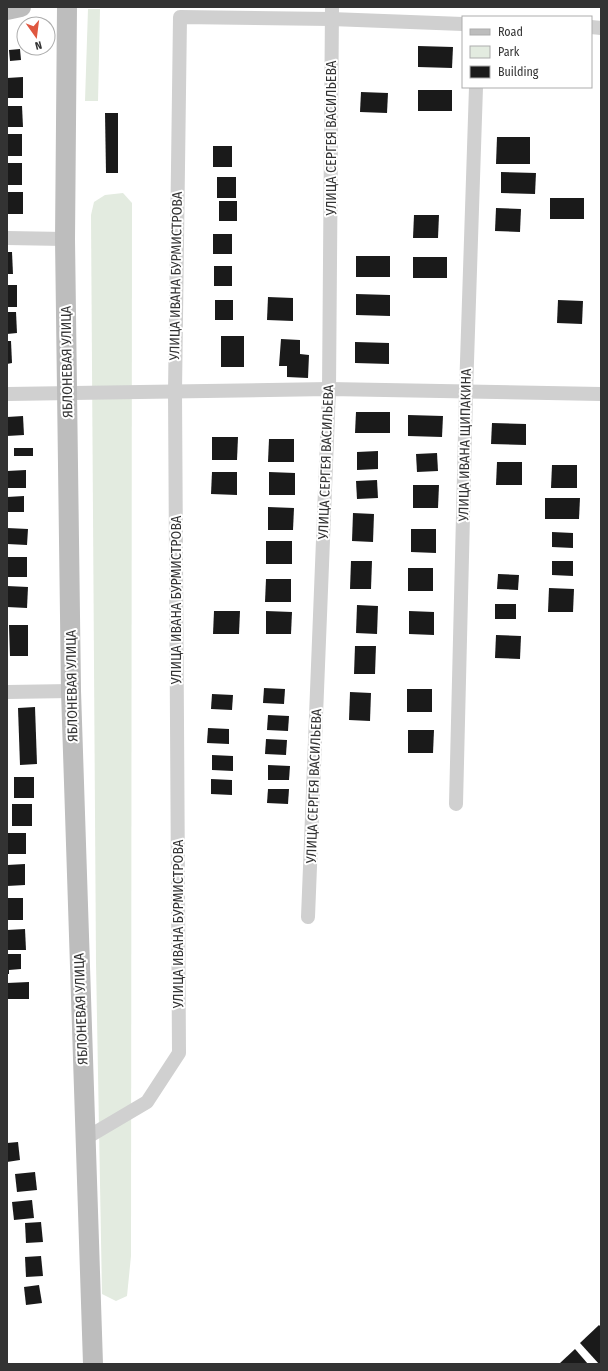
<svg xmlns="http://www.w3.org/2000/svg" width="608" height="1371" viewBox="0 0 608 1371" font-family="'Fira Sans Condensed',sans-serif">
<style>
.green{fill:#e3ebe0}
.building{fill:#1a1a1a}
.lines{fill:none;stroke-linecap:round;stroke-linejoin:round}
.street{stroke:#d0d0d0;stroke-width:14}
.secondary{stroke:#bdbdbd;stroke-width:20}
.labels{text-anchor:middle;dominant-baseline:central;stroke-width:4;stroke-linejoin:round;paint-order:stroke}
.street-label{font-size:14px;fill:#333;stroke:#fff}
</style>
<rect width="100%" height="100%" fill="#fff"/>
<g class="green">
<polygon points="88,9 100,9 98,101 85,101"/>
<polygon points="123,193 132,203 131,1256 127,1296 116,1301 102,1294 96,962 91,215 94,202 105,195"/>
</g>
<g class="building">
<polygon points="418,46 453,47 452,68 418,67"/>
<polygon points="20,49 21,60 10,61 9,50"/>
<polygon points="23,77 23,98 7,98 7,78"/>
<rect x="418" y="90" width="34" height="21"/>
<polygon points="361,92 388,93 387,113 360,112"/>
<polygon points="7,106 22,106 23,127 7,127"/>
<polygon points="105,113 118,113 118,173 106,173"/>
<rect x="7" y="134" width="15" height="22"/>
<polygon points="497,137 530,137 530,164 496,164"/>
<rect x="213" y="146" width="19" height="21"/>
<rect x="7" y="163" width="15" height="22"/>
<polygon points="501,172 536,173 535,194 501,193"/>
<rect x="217" y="177" width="19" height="21"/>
<rect x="7" y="192" width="16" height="22"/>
<rect x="550" y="198" width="34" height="21"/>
<rect x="219" y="201" width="18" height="20"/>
<polygon points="496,208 521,209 520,232 495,231"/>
<polygon points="414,215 439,215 438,238 413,238"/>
<rect x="213" y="234" width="19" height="20"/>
<polygon points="7,252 12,252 13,274 7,274"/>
<rect x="356" y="256" width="34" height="21"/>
<rect x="413" y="257" width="34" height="21"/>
<rect x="214" y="266" width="18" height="20"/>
<rect x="7" y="285" width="10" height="22"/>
<polygon points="356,294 390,295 390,316 356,315"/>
<polygon points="268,297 293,298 293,321 267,320"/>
<rect x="215" y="300" width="18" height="20"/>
<polygon points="558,300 583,301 582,324 557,323"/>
<polygon points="7,312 16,312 17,333 7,334"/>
<rect x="221" y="336" width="23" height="31"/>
<polygon points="281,339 300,340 300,354 309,355 308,378 287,377 287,366 279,366"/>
<polygon points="7,341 11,341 12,363 7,364"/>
<polygon points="355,342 389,343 389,364 355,363"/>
<polygon points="356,412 390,412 390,433 355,433"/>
<polygon points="408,415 443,416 442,437 408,436"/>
<polygon points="23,416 24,435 7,436 7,417"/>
<polygon points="492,423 526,424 526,445 491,444"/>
<polygon points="212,437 238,437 237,460 212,460"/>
<polygon points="269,439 294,439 294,462 268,462"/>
<rect x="14" y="448" width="19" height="8"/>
<polygon points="378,451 378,469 357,470 357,452"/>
<polygon points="437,453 438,471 417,472 416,454"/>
<polygon points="497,462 522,462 522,485 496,485"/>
<polygon points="552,465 577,465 577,488 551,488"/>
<polygon points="26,470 26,488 7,488 7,471"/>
<polygon points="212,472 237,472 237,495 211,494"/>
<polygon points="269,472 295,473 295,495 269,495"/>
<polygon points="377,480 378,498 357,499 356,481"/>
<polygon points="413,485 439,485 438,508 413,508"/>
<polygon points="24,496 24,512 7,512 7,497"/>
<polygon points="545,498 580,498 579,519 545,519"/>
<polygon points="268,507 294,508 293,530 268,530"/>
<polygon points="353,513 374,514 373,542 352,541"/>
<polygon points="7,528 28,529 27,545 7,544"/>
<polygon points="411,529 436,529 436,553 411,552"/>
<polygon points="552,532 573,533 573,548 552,547"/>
<rect x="266" y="541" width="26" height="23"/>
<rect x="7" y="557" width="20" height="20"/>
<polygon points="351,561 372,561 371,589 350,589"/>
<polygon points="552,561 573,561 573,576 552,575"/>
<rect x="408" y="568" width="25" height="23"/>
<polygon points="498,574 519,575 518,590 497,589"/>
<polygon points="266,579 291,579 291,602 265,602"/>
<polygon points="7,586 28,587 27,608 7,607"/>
<polygon points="549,588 574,589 573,612 548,612"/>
<rect x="495" y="604" width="21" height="15"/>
<polygon points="357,605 378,606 377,634 356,633"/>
<polygon points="214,611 240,611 239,634 213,634"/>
<polygon points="266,611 292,612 291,634 266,634"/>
<polygon points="409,611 434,612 434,635 409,634"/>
<polygon points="9,625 28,625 28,656 10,656"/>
<polygon points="496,635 521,636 520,659 495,658"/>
<polygon points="355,646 376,646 375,674 354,674"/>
<polygon points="264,688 285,689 284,704 263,703"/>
<rect x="407" y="689" width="25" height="23"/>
<polygon points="350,692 371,693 370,721 349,720"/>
<polygon points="212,694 233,695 232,710 211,709"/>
<polygon points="35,707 37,764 20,765 18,708"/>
<polygon points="268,715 289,716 288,731 267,730"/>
<polygon points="208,728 229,729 229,744 207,743"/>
<polygon points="408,730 434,730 433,753 408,753"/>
<polygon points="266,739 287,740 286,755 265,754"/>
<polygon points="212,755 233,756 233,771 212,770"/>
<polygon points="268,765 290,766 289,780 268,780"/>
<rect x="14" y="777" width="20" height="21"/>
<polygon points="211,779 232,780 232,795 211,794"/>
<polygon points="268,789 289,789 288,804 267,803"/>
<rect x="12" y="804" width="20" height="22"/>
<rect x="7" y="833" width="19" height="21"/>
<polygon points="25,864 25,885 7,886 7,865"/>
<rect x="7" y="898" width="16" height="22"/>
<polygon points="25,929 26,950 7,950 7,930"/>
<polygon points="7,954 21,954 21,969 9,970 9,974 7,974"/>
<polygon points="29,982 29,999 7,999 7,983"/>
<polygon points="18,1142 20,1160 7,1162 7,1143"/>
<polygon points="35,1172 37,1190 17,1192 15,1174"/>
<polygon points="32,1200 34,1218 14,1220 12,1202"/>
<polygon points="41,1222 43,1242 26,1243 25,1223"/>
<polygon points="41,1256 43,1276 26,1277 25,1257"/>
<polygon points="39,1285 42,1303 26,1305 24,1287"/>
<polygon points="599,1325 601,1327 601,1364 599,1364 580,1343"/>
<polygon points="575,1349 588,1364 559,1364"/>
</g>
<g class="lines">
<g class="street">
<polyline points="591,27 601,28"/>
<polyline points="7,238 65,239"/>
<polyline points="7,394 329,389 601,394"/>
<polyline points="7,692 71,691"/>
<polyline points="456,804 466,392 476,87"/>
<polyline points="308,917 329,389 332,7"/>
<polyline points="86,1138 147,1102 179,1053 175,392 180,17 331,19 463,24"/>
</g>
<g class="secondary">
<polyline points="67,7 65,239 71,691 93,1364"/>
<polyline points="7,10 21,7"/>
</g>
</g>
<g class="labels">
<g class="street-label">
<text transform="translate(331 138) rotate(-90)">УЛИЦА СЕРГЕЯ ВАСИЛЬЕВА</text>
<text transform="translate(176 276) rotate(-89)">УЛИЦА ИВАНА БУРМИСТРОВА</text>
<text transform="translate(67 362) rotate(-91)">ЯБЛОНЕВАЯ УЛИЦА</text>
<text transform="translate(465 445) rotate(-89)">УЛИЦА ИВАНА ЩИПАКИНА</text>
<text transform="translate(326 462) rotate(-88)">УЛИЦА СЕРГЕЯ ВАСИЛЬЕВА</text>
<text transform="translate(176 600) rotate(-90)">УЛИЦА ИВАНА БУРМИСТРОВА</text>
<text transform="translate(72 686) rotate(-91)">ЯБЛОНЕВАЯ УЛИЦА</text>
<text transform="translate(314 786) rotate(-88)">УЛИЦА СЕРГЕЯ ВАСИЛЬЕВА</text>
<text transform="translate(178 924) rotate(-90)">УЛИЦА ИВАНА БУРМИСТРОВА</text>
<text transform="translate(81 1009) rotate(-92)">ЯБЛОНЕВАЯ УЛИЦА</text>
</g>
</g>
<rect width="608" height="1371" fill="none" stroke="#333333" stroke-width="16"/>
<rect x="462" y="16" width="130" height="72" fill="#ffffff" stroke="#adadad"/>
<rect x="470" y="29" width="20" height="6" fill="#bdbdbd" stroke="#adadad"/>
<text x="498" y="36" font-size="12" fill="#333333">Road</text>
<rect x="470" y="46" width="20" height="12" fill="#e3ebe0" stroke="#adadad"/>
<text x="498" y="56" font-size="12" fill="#333333">Park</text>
<rect x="470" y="66" width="20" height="12" fill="#1a1a1a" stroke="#adadad"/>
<text x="498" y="76" font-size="12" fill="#333333">Building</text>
<g transform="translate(36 36) rotate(166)"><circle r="19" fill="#ffffff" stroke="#adadad"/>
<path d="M0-3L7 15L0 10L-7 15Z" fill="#df5740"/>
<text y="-6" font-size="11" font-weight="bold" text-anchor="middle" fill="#333333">N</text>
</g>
</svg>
